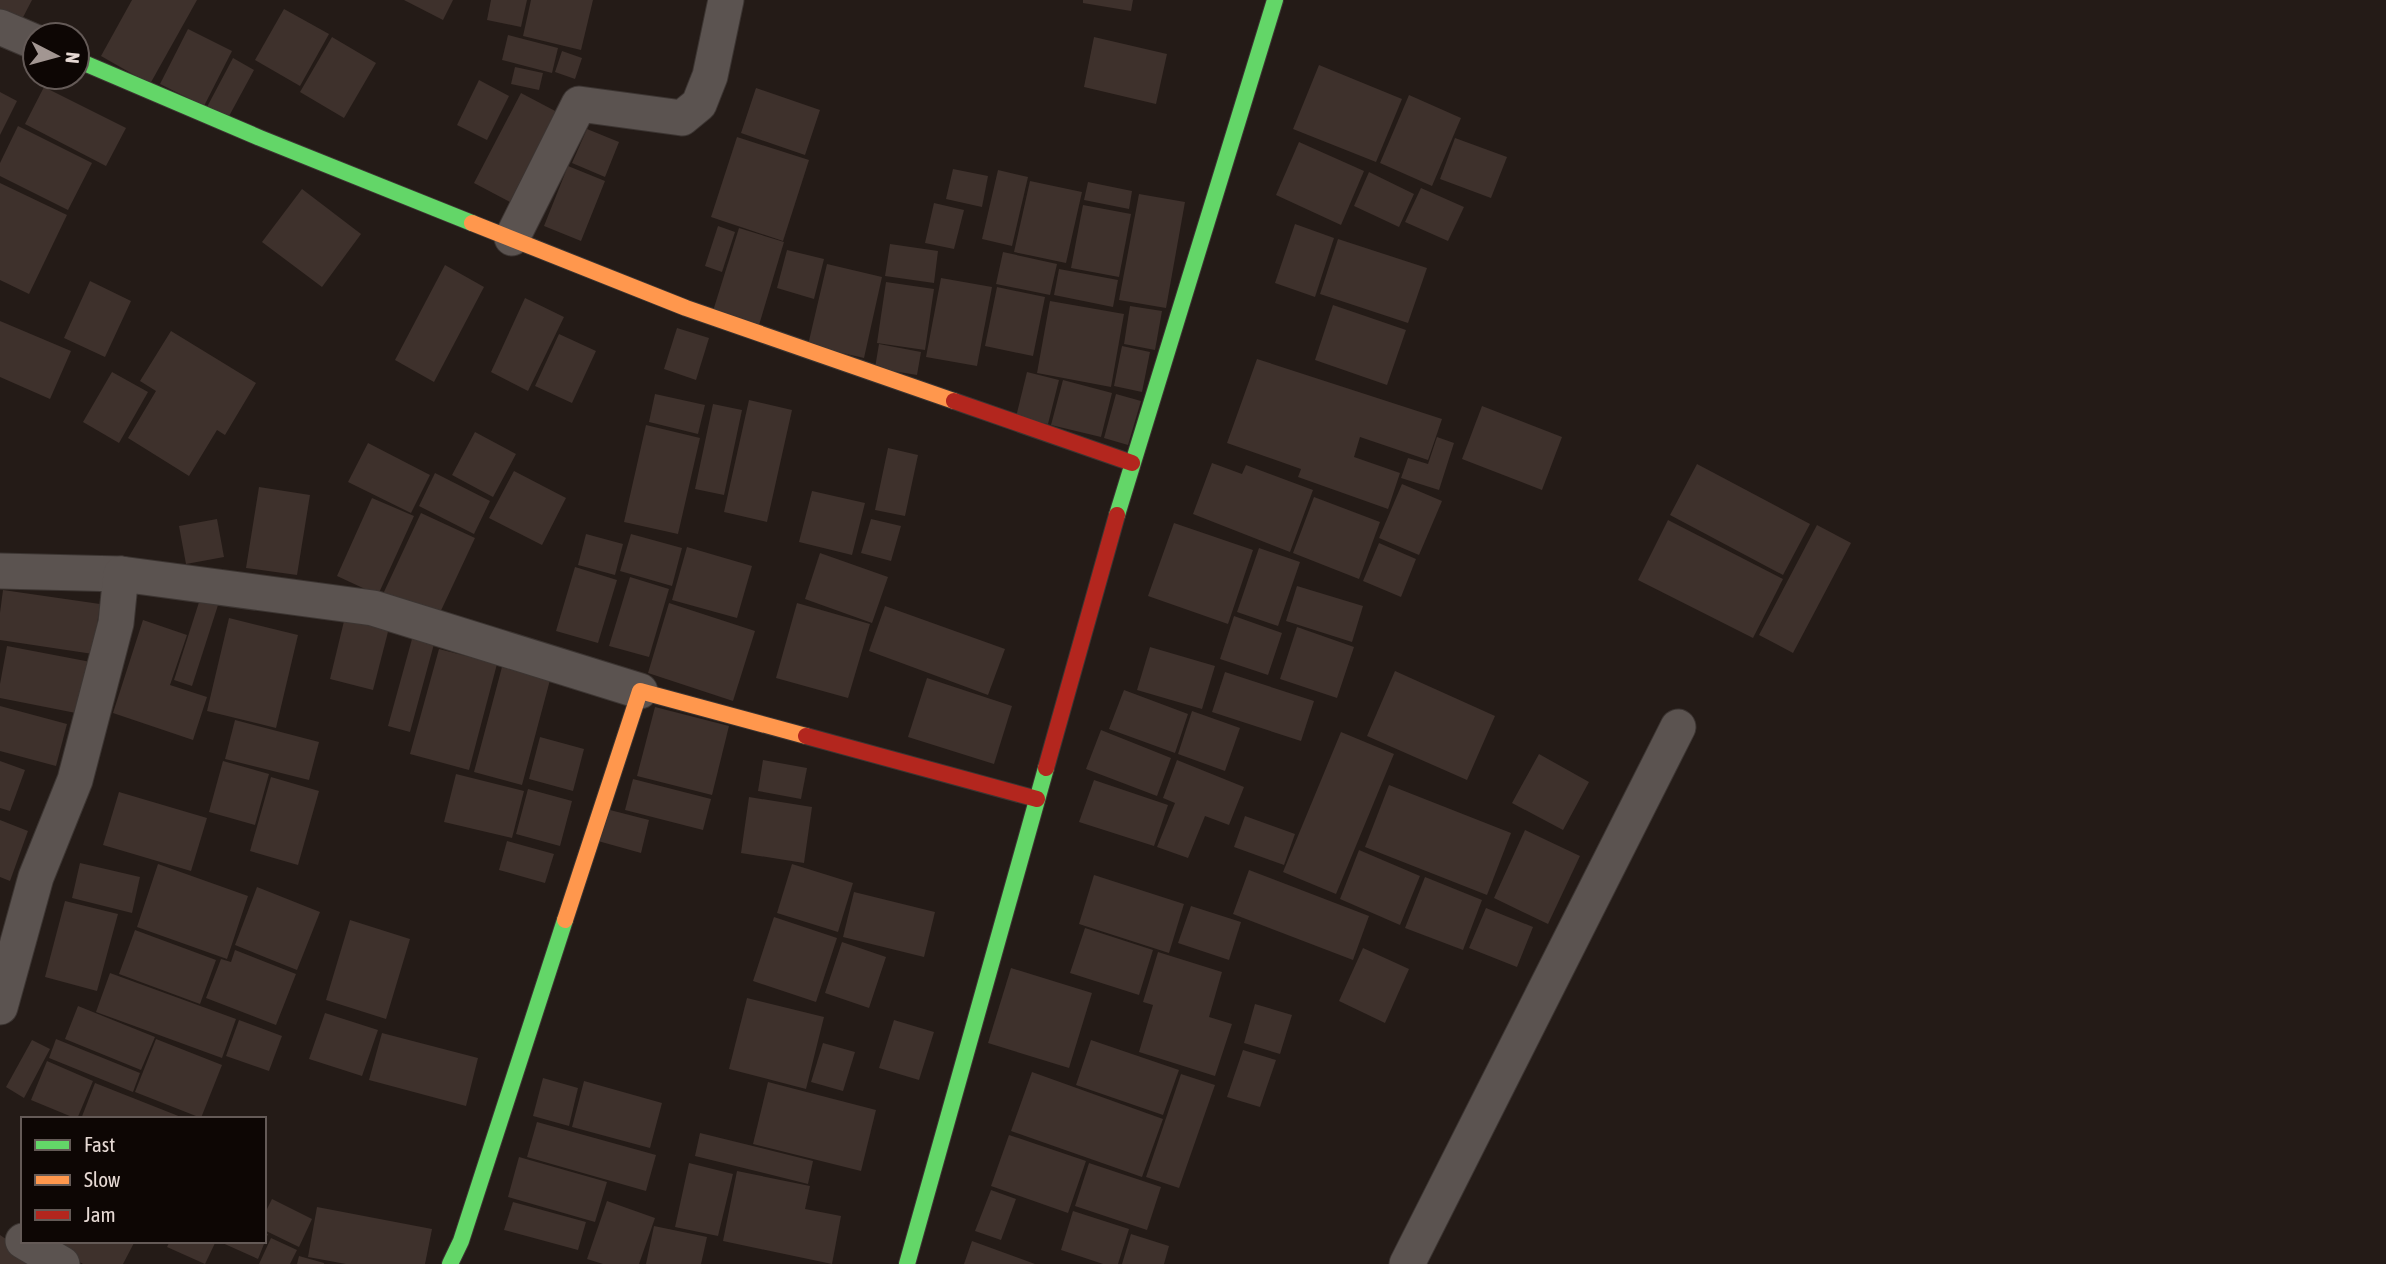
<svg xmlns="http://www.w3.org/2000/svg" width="2386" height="1264" viewBox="0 0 2386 1264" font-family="'Asap Condensed',sans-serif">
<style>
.building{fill:#3e312c}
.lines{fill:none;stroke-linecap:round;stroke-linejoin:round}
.street-casing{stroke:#3c3532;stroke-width:37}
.fast-casing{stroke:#3c3532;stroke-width:18}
.slow-casing{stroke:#3c3532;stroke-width:18}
.jam-casing{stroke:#3c3532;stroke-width:18}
.street{stroke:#5b5350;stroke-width:35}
.fast{stroke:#63d668;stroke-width:16}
.slow{stroke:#ff974d;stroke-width:16}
.jam{stroke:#b3261e;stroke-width:16}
</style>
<rect width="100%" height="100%" fill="#241b17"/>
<g class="building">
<polygon points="0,0 32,0 19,25 0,15"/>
<polygon points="132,0 197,0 150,84 101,56"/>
<polygon points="404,0 453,0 443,20"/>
<polygon points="491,0 527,0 521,27 487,20"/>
<polygon points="531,0 593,0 581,50 523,36"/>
<polygon points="1083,0 1133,0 1131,11 1083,3"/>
<polygon points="284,9 329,34 300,86 255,60"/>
<polygon points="188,29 232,51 204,106 160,84"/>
<polygon points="508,35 558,48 552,73 502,60"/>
<polygon points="332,37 376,63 344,118 300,92"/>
<polygon points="1094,37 1167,54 1156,104 1084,87"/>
<polygon points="562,51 582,58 575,79 555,72"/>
<polygon points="233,58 254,70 228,118 207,107"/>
<polygon points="1319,65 1402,99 1376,162 1293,129"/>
<polygon points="515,67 543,73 539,90 511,84"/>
<polygon points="479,80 509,96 487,140 457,125"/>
<polygon points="44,87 126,128 106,166 25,124"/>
<polygon points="756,88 820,110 805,155 741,133"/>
<polygon points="0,92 17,101 0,135"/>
<polygon points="521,93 559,113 512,203 474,183"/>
<polygon points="1409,95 1461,118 1432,186 1380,163"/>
<polygon points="18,126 92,163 68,210 0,176 0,163"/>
<polygon points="587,129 619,142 605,177 572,163"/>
<polygon points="737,137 809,160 783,241 711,217"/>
<polygon points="1455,138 1507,157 1491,198 1440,179"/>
<polygon points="1299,142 1364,171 1341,225 1276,195"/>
<polygon points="568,166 605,181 581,241 544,226"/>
<polygon points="953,169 988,176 982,207 946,199"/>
<polygon points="998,170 1028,177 1012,246 982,239"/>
<polygon points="1369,172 1414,194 1399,227 1354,206"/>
<polygon points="1030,181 1082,192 1066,263 1014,252"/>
<polygon points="1088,182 1132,191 1129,209 1084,200"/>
<polygon points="0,183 67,215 29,294 0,280"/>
<polygon points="1421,188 1464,207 1448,241 1405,222"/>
<polygon points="302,189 361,234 322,287 262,242"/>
<polygon points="1139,194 1185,202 1166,308 1119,300"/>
<polygon points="934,203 964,210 954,249 925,243"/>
<polygon points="1083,205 1131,214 1119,277 1071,268"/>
<polygon points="1295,224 1334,238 1315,297 1275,283"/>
<polygon points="718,226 735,232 722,272 705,266"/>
<polygon points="739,228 784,242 759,325 713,311"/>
<polygon points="1338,239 1427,268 1408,323 1320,294"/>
<polygon points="890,244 938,251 934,283 885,276"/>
<polygon points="787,250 824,259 814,299 777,288"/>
<polygon points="1003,252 1057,264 1050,295 996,284"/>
<polygon points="827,264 882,277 864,358 808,345"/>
<polygon points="445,265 484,287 434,382 395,360"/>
<polygon points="1059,269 1118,280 1113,307 1054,295"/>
<polygon points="941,278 992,287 977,366 926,357"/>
<polygon points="90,281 131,301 105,357 64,338"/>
<polygon points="886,282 934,289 925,350 877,343"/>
<polygon points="997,287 1045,297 1033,356 985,346"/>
<polygon points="525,298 564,317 528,391 491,372"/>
<polygon points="1050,301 1124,314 1111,387 1037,373"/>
<polygon points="1333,305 1406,330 1387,385 1315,360"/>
<polygon points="1130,306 1162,311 1155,350 1124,344"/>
<polygon points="0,321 71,351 50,399 0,377"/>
<polygon points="677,328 709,338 696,380 664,369"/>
<polygon points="171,331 256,383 225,435 217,430 189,476 128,438 156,391 140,381"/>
<polygon points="559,334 596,351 572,403 535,386"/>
<polygon points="879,344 921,352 917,375 875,368"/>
<polygon points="1122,346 1150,352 1142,392 1114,386"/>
<polygon points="1257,359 1442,419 1428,460 1360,437 1354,457 1400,473 1388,509 1298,477 1301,469 1227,443"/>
<polygon points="112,372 148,392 119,443 83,422"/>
<polygon points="1027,372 1059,380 1048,424 1016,417"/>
<polygon points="1063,380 1112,393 1101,437 1051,425"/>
<polygon points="655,394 705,405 698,434 649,422"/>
<polygon points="1116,394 1141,401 1128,445 1104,438"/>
<polygon points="749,400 792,410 767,522 724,512"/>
<polygon points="713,404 742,410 724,495 695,489"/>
<polygon points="1482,406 1562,437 1542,490 1462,459"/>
<polygon points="646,425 700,438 678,534 624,522"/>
<polygon points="475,432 516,454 493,497 452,475"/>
<polygon points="1437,437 1454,443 1439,490 1401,478 1408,458 1428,464"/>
<polygon points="368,443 430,475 411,513 348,482"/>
<polygon points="888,448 918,455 905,516 875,510"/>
<polygon points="1212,463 1242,474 1246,465 1313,490 1290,552 1193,514"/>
<polygon points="1697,464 1810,524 1783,575 1670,515"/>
<polygon points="514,471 566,498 542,545 489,518"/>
<polygon points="435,473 490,501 474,534 419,506"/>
<polygon points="1402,484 1442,501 1419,555 1379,538"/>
<polygon points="259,487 310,495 297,575 246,568"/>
<polygon points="812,491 865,503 852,555 799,542"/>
<polygon points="1314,497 1380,522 1359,579 1293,553"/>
<polygon points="372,498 414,516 378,595 337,576"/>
<polygon points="421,513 475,538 437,619 383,594"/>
<polygon points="217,519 224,557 186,564 179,526"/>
<polygon points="871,519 901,526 891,561 861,553"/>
<polygon points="1668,520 1783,579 1753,638 1638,580"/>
<polygon points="1174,523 1253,550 1228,624 1148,596"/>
<polygon points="1817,525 1851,543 1793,653 1759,635"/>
<polygon points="586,534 623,544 615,575 578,565"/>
<polygon points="631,534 682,548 672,586 620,571"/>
<polygon points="1379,543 1416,559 1401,597 1363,581"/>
<polygon points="687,547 752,566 737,618 672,600"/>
<polygon points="1259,548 1300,562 1278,626 1237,612"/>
<polygon points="820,553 888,577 872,623 805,599"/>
<polygon points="575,567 617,580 598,643 556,631"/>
<polygon points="630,577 669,589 649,657 609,646"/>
<polygon points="1297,586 1363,606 1352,642 1286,621"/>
<polygon points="3,590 100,604 93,654 0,640 0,613"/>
<polygon points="201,596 219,602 192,686 174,680"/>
<polygon points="669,603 755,631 733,701 648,673"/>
<polygon points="797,603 870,624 848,698 776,678"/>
<polygon points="885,606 1005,649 988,695 869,651"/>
<polygon points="1234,616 1282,633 1268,675 1220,659"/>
<polygon points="345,617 389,628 373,690 330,679"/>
<polygon points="229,618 298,635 276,728 207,711"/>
<polygon points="143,620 187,635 170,685 207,697 193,740 113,713"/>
<polygon points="1297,627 1354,647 1337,698 1280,679"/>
<polygon points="412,639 434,644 410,732 388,726"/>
<polygon points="7,646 96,663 86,715 0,698 0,684"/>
<polygon points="1150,647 1215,666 1202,709 1137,690"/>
<polygon points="439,649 497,664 469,770 410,754"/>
<polygon points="502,667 550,680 522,785 474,772"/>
<polygon points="1395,671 1495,716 1467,780 1367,736"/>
<polygon points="1225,672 1314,701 1301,741 1212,712"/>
<polygon points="927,678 1012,706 994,764 908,737"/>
<polygon points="1124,690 1188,714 1175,753 1109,729"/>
<polygon points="0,706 67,724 56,766 0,751"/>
<polygon points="655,707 729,726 712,795 637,776"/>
<polygon points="1192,711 1240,728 1225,771 1178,754"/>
<polygon points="235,720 319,742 309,780 225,759"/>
<polygon points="1101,730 1171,758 1157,796 1086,769"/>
<polygon points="1341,732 1394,754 1336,894 1283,872"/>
<polygon points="540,737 584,749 573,791 529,779"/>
<polygon points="1539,754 1589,782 1563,830 1512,803"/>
<polygon points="763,760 807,768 801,799 758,791"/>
<polygon points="1177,760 1244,787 1229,825 1205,816 1188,858 1157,847 1175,803 1163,798"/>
<polygon points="0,761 25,770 10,811 0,808"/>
<polygon points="223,761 269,774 255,825 209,812"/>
<polygon points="456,774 524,791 512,838 444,822"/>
<polygon points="271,777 319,791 298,865 250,851"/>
<polygon points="633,779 711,799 703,830 625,810"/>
<polygon points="1094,780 1168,805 1154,846 1079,822"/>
<polygon points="1389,785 1511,833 1487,895 1365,847"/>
<polygon points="528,789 572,801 560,846 516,834"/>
<polygon points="119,792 207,818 191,871 103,845"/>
<polygon points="749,797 812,807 804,863 741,853"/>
<polygon points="606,809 649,820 641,853 598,841"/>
<polygon points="1245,816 1295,834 1284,865 1234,847"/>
<polygon points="0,820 28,831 10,881 0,877"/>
<polygon points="1525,830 1580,856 1548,924 1494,898"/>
<polygon points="507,841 554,854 545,883 499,870"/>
<polygon points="1359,850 1420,876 1400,925 1340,899"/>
<polygon points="80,863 140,877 132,913 72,898"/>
<polygon points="158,864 248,896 227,959 137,927"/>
<polygon points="792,864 853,883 838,932 777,913"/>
<polygon points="1249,870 1369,916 1353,960 1233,914"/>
<polygon points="1094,875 1184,904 1169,953 1079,924"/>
<polygon points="1425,877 1482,900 1463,950 1405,928"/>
<polygon points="257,887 320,912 297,970 235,945"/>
<polygon points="854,892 935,912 924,957 843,937"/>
<polygon points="65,901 118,914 97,991 45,977"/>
<polygon points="1191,906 1241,922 1229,960 1178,943"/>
<polygon points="1486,908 1533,927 1517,967 1469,948"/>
<polygon points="774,917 837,938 816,1002 753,981"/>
<polygon points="350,920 410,939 386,1019 326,1000"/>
<polygon points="1085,928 1153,950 1139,995 1070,973"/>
<polygon points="135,930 216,960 200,1004 119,974"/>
<polygon points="842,942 886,957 869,1008 825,993"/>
<polygon points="1363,948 1409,969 1385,1023 1339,1001"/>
<polygon points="235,950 296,974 276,1025 206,998 221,959 231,962"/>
<polygon points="1158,952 1222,972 1209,1017 1232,1024 1215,1076 1139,1052 1153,1005 1143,1002"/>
<polygon points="1011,968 1092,993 1069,1068 988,1043"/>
<polygon points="110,973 236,1019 222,1058 96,1012"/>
<polygon points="747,998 824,1017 806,1089 729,1069"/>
<polygon points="1255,1004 1292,1015 1280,1054 1244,1043"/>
<polygon points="78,1006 155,1037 141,1070 65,1039"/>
<polygon points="325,1013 378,1030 362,1076 309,1059"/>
<polygon points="239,1020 282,1036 269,1071 226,1056"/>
<polygon points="894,1020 934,1032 919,1080 879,1068"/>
<polygon points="382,1033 478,1058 466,1106 369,1080"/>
<polygon points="56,1039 140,1073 133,1092 49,1058"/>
<polygon points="156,1039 222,1065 201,1118 135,1092"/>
<polygon points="32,1040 50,1049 24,1098 6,1087"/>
<polygon points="1091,1040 1179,1070 1163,1115 1076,1085"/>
<polygon points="823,1043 855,1052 843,1091 811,1082"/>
<polygon points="1243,1050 1276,1060 1260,1107 1227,1097"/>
<polygon points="47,1061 93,1081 77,1119 31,1100"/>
<polygon points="1032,1072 1163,1119 1142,1177 1011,1131"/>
<polygon points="1181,1074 1215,1085 1179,1188 1146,1177"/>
<polygon points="543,1078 578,1088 569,1126 533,1116"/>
<polygon points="584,1081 662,1103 650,1148 572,1127"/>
<polygon points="768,1082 876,1110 861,1171 753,1144"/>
<polygon points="95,1083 186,1119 81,1119"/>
<polygon points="537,1122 656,1155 646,1191 527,1157"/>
<polygon points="700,1133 813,1161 808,1184 695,1156"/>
<polygon points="1009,1135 1086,1161 1068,1213 991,1186"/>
<polygon points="519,1157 607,1182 595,1222 508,1197"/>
<polygon points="689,1163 733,1174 718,1236 675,1227"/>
<polygon points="1089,1163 1161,1187 1147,1230 1075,1206"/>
<polygon points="737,1171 810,1186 805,1209 841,1216 832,1264 723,1241"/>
<polygon points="991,1190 1016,1199 1001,1240 975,1231"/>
<polygon points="272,1199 312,1219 299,1247 264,1230 264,1215"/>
<polygon points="607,1201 655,1218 639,1264 603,1264 587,1259"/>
<polygon points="513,1202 586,1222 578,1250 504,1230"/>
<polygon points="317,1207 432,1229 425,1264 346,1264 308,1257"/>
<polygon points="1073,1211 1129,1229 1118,1264 1103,1264 1061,1250"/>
<polygon points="654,1226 707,1237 701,1264 646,1264"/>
<polygon points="264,1233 268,1234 258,1259 218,1241 264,1241"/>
<polygon points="1131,1234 1169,1246 1164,1264 1122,1264"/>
<polygon points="0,1235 43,1264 0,1264"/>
<polygon points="271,1238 297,1250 290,1264 259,1264"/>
<polygon points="42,1241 135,1241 123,1264 83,1264"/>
<polygon points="170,1241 216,1241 205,1264 167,1247"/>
<polygon points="972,1241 1035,1264 964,1264"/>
<polygon points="299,1256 324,1263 324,1264 297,1264"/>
</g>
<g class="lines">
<defs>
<g id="street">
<polyline points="0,27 35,42"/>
<polyline points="512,238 579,104 682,118 699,104 710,76 726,0"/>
<polyline points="0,571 121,574"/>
<polyline points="0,1007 36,877 75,780 116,623 121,574 373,608 640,691"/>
<polyline points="23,1241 62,1264"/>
<polyline points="1407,1264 1678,727"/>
</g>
<g id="fast">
<polyline points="77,60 260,138 472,223"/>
<polyline points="1117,515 1275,0"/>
<polyline points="450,1264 461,1241 565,920"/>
<polyline points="907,1264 1046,768"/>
</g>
<g id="slow">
<polyline points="472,223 686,308 954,401"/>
<polyline points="565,920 640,691 806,736"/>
</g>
<g id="jam">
<polyline points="954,401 1132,463"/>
<polyline points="806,736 1037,799"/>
<polyline points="1046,768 1117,515"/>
</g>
</defs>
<use href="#street" class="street-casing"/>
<use href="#fast" class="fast-casing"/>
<use href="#slow" class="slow-casing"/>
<use href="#jam" class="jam-casing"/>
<use href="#street" class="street"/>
<use href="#fast" class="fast"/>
<use href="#slow" class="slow"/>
<use href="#jam" class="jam"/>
</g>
<rect x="21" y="1117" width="245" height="126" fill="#0d0604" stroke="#645a57" stroke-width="2"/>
<rect x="35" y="1140" width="35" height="10" fill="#63d668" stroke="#645a57" stroke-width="2"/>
<text x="84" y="1152" font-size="21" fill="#e6d9d4">Fast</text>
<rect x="35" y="1175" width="35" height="10" fill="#ff974d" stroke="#645a57" stroke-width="2"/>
<text x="84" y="1187" font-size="21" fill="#e6d9d4">Slow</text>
<rect x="35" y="1210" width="35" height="10" fill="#b3261e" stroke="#645a57" stroke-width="2"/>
<text x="84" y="1222" font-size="21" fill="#e6d9d4">Jam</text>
<g transform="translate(56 56) rotate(96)"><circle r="33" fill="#0d0604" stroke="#645a57" stroke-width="2"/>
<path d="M0-5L12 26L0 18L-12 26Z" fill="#a29692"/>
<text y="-10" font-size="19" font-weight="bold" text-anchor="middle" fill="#e6d9d4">N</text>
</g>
</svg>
